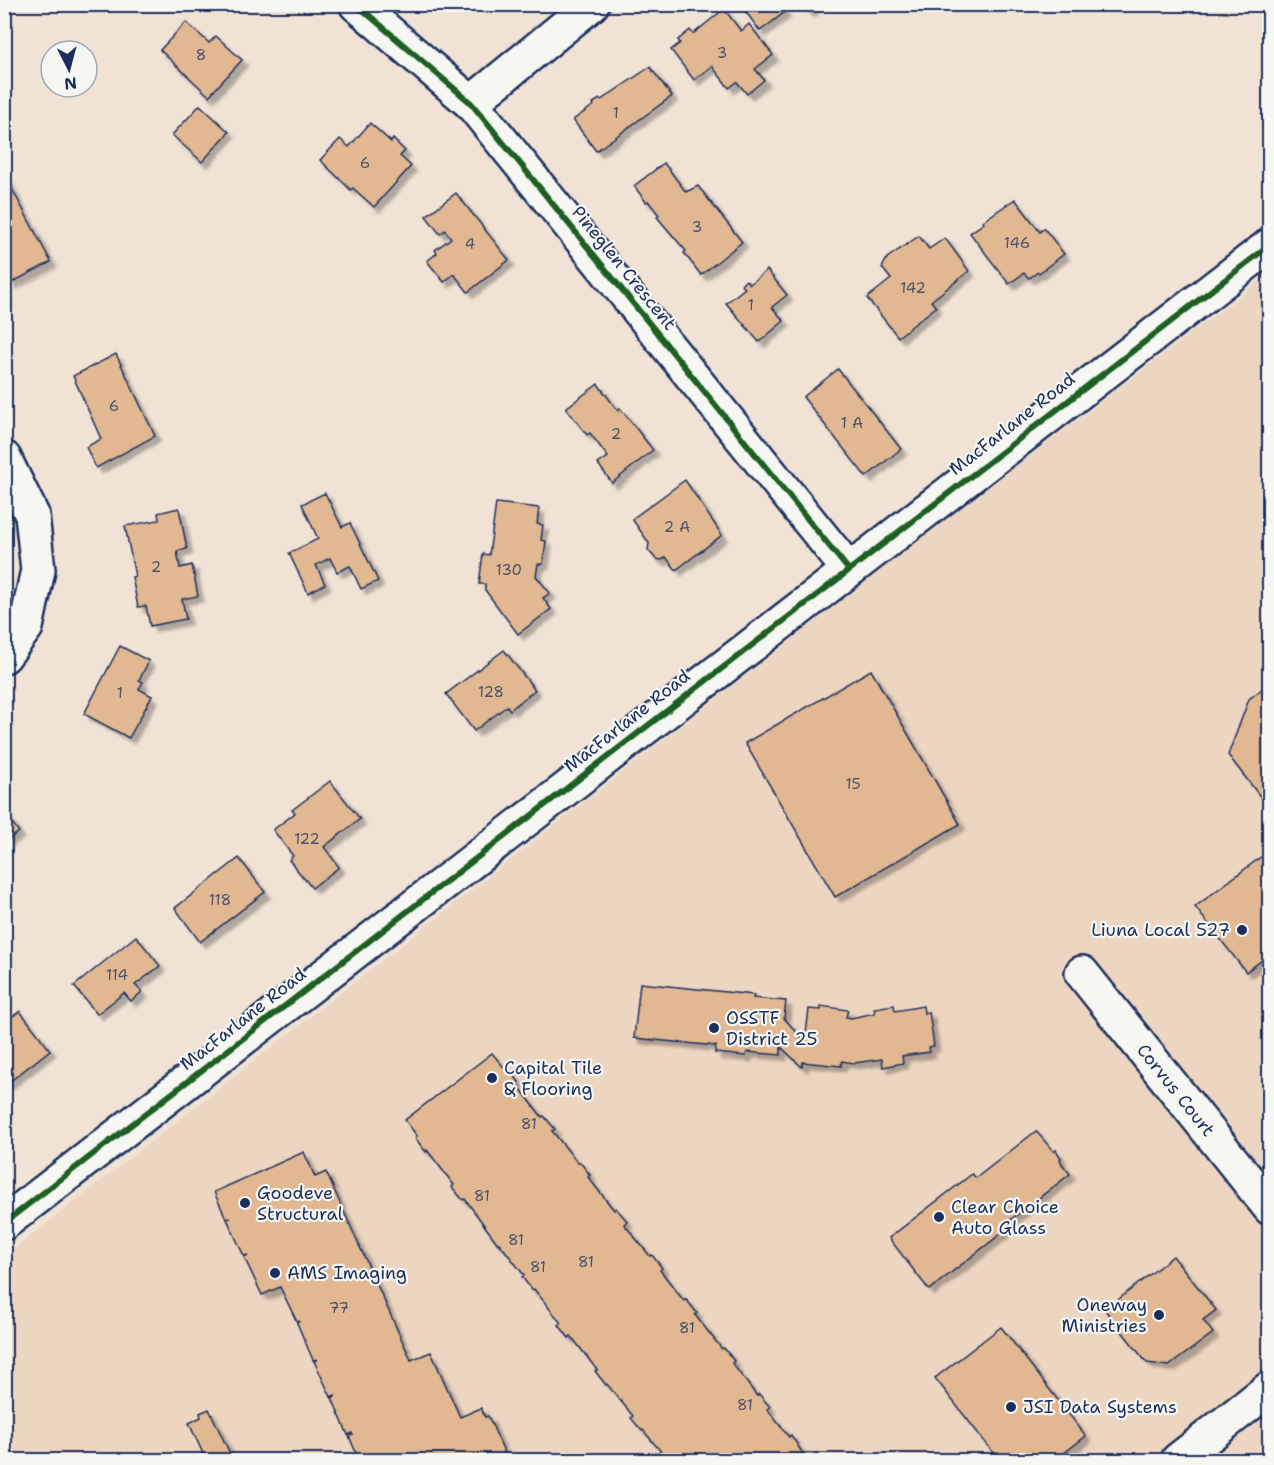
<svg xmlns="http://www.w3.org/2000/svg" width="1274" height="1465" viewBox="0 0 1274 1465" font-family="'Shantell Sans',sans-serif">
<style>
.built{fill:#ecd6c1}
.building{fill:#e1b891;stroke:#1b2f5e;stroke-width:1.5;filter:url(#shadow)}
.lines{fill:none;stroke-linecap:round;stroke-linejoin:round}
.minor-casing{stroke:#1b2f5e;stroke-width:38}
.minor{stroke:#f6f6f2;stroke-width:33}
.cycleway-casing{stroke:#f6f6f2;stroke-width:10}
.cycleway{stroke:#1b5e20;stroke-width:6}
.poi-dot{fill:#1b2f5e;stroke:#f6f6f2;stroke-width:2}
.labels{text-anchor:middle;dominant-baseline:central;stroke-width:4.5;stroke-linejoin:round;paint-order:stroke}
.number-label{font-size:15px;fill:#4c516b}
.street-label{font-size:18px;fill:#1b2f5e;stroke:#f6f6f2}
.poi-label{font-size:18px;fill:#1b2f5e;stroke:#f6f6f2;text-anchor:start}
</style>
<defs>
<filter id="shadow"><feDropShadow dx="5.5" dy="5.5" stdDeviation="1.5" flood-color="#0004"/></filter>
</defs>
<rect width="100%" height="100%" fill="#f0e3d5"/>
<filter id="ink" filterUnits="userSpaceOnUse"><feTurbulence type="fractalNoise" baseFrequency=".0167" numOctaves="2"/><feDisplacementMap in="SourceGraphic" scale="12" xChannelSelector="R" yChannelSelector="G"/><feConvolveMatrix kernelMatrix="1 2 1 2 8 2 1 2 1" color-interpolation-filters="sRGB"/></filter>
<g filter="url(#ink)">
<polygon class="built" points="1269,274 1269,1460 5,1460 5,1256 893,560"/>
<g class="building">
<polygon points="740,4 779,4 785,12 760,31"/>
<polygon points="803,4 817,4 808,12"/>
<polygon points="724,9 741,31 749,24 773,55 755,69 764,80 747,94 737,82 729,88 712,66 694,80 671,50 680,43 678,40 690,30 693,34"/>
<polygon points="186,22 209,43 216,36 242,60 209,96 160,50"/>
<polygon points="650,67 672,96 596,151 573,120 594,105 593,103 600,99 601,100"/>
<polygon points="200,105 229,132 202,162 172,135"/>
<polygon points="370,123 391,142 393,139 405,151 400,156 411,166 374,207 353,188 351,190 320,160 340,139 349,147"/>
<polygon points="664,163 686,192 698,186 742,242 701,275 684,253 686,251 657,217 659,215 648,201 646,202 634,186"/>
<polygon points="4,174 51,262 11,283 4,270"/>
<polygon points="456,193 509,260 468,292 454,274 444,282 427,261 437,253 435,250 451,238 445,230 440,234 426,216"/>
<polygon points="1015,199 1040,232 1044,228 1064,254 1039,273 1038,272 1029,278 1024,273 1009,284 970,233 984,223 983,221"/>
<polygon points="919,236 929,249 945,238 969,271 931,301 936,307 898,337 867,298 891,279 882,268 887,258"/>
<polygon points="767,270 787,295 772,307 784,321 759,342 726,303 745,288 741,285 746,280 750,284"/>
<polygon points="116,354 155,436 96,468 86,447 101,439 73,376"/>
<polygon points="838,369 901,449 866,477 803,397"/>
<polygon points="598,384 618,411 620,408 653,450 612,483 598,464 608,457 590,433 587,435 566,408"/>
<polygon points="685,480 722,535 676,570 666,557 662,560 656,559 648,550 649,543 632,519"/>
<polygon points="325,493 342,527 350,523 378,581 361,589 350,566 337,572 330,558 316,565 325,584 308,593 289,553 318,539 302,504"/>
<polygon points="496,503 539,508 537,524 543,525 541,540 546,541 543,564 538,564 536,576 550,593 543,598 551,609 518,634 485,590 485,584 479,584 483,554 489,555"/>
<polygon points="179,508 187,549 177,551 180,568 192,565 198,596 182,599 186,619 150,626 146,606 138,607 132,577 135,576 125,526 159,520 158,513"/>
<polygon points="120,646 149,661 139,680 143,682 139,689 152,696 129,738 84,714"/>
<polygon points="504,650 535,690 510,710 507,706 474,731 446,694"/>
<polygon points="871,670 960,824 835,897 745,743"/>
<polygon points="1270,683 1270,809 1228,755 1249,699"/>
<polygon points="330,781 360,819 324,847 339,867 312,888 289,860 293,856 273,830 295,813 292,810"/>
<polygon points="4,812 19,832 4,842"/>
<polygon points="1270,850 1270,954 1246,972 1195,907"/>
<polygon points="239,858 265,892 200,942 175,908"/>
<polygon points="136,936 160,966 135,985 142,992 131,1001 124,993 97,1014 74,986"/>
<polygon points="640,983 754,995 753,998 786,1001 784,1018 805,1042 809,1009 821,1010 821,1006 848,1010 846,1017 851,1018 875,1013 874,1008 894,1005 895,1011 923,1006 924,1013 929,1012 934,1046 929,1047 930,1052 902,1056 903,1063 883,1067 882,1059 854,1063 842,1061 841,1066 803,1062 802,1067 781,1047 781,1055 747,1052 746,1056 715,1053 716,1046 634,1038"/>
<polygon points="20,1011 50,1050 4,1086 4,1023"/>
<polygon points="492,1053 506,1070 508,1068 519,1082 517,1084 542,1117 544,1116 555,1129 552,1131 578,1163 580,1162 590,1175 588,1177 614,1210 616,1208 627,1221 624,1224 650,1256 652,1255 662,1268 660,1270 684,1301 686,1299 697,1313 695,1315 722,1349 724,1348 734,1361 732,1363 757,1396 759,1394 770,1407 767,1409 789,1437 791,1435 807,1460 668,1460 643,1430 642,1431 631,1418 633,1416 607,1384 606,1385 595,1371 597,1370 571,1336 569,1338 559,1325 561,1323 534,1289 532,1290 522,1277 524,1275 499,1243 498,1244 465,1199 463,1200 452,1187 454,1185 427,1150 426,1152 415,1138 417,1136 405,1120"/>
<polygon points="1036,1131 1054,1152 1056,1150 1061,1158 1060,1159 1062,1164 1070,1174 1009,1221 1012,1225 929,1290 889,1238 972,1174 976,1178"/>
<polygon points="304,1152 315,1177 326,1172 411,1360 431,1352 460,1417 481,1408 485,1417 488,1416 508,1460 359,1460 349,1436 353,1435 352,1433 348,1435 332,1398 335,1397 335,1395 331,1397 314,1361 318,1359 313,1360 297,1323 300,1321 297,1322 280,1287 262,1295 244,1257 248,1255 244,1256 227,1219 231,1218 226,1218 214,1192"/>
<polygon points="1173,1256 1216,1310 1203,1320 1213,1333 1169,1366 1147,1363 1105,1310"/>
<polygon points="1001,1327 1086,1436 1055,1460 999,1460 935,1378"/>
<polygon points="209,1409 233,1460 206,1460 189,1423 201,1417 200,1413"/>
</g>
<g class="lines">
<defs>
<g id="minor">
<polyline points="356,4 471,103 848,569"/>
<polyline points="471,103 592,4"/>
<polyline points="4,458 32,515 38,570 26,627 4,656"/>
<path id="s1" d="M1082 973 1270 1208"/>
<polyline points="4,1223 1270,245"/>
<polyline points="1178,1460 1270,1388"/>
</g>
</defs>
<use href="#minor" class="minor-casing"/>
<use href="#minor" class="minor"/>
<defs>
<g id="cycleway">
<polyline points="356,4 471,103 848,569"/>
<polyline points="4,1223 1270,245"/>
</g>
</defs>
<use href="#cycleway" class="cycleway-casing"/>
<use href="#cycleway" class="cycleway"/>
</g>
</g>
<g class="poi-dot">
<circle cx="1242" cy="930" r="6"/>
<circle cx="714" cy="1028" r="6"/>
<circle cx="492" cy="1078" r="6"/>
<circle cx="245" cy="1203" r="6"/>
<circle cx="939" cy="1217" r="6"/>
<circle cx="275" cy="1273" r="6"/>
<circle cx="1159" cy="1315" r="6"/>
<circle cx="1011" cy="1407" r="6"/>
</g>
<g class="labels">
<g class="number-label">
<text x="722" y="53">3</text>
<text x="201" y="55">8</text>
<text x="616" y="113">1</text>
<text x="365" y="163">6</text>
<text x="697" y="227">3</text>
<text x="1017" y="243">146</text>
<text x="470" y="244">4</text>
<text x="913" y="288">142</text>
<text x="751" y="305">1</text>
<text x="114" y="406">6</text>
<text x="852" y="423">1 A</text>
<text x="616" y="434">2</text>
<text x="677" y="527">2 A</text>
<text x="156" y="567">2</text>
<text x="509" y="570">130</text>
<text x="491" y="692">128</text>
<text x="120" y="693">1</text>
<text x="853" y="784">15</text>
<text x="307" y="839">122</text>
<text x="220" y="900">118</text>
<text x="117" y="975">114</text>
<text x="529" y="1124">81</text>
<text x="482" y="1196">81</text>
<text x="516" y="1240">81</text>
<text x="586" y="1262">81</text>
<text x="538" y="1267">81</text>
<text x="339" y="1308">77</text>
<text x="687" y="1328">81</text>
<text x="745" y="1405">81</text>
</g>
<g class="street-label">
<text transform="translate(624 268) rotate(51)">Pineglen Crescent</text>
<text transform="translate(1012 424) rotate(-38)">MacFarlane Road</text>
<text transform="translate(627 721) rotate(-38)">MacFarlane Road</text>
<text transform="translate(243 1019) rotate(-38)">MacFarlane Road</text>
<text stroke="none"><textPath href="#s1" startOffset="150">Corvus Court</textPath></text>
</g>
<g class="poi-label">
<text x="1230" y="930" text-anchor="end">Liuna Local 527</text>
<text x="726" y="1018">OSSTF<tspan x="726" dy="21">District 25</tspan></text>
<text x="504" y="1068">Capital Tile<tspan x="504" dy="21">&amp; Flooring</tspan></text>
<text x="257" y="1193">Goodeve<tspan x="257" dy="21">Structural</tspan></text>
<text x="951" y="1207">Clear Choice<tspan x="951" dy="21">Auto Glass</tspan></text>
<text x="287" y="1273">AMS Imaging</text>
<text x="1147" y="1305" text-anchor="end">Oneway<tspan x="1147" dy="21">Ministries</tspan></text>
<text x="1023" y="1407">JSI Data Systems</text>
</g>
</g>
<rect width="1274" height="1465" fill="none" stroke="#f6f6f2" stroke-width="24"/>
<rect x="12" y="12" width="1250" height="1441" fill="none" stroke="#1b2f5e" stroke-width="2" filter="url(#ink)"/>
<g transform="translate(69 69) rotate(174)"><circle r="28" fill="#f6f6f2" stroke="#9ea6b7" stroke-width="1.5"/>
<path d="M0-4.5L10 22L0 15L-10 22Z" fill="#1b2f5e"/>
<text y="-9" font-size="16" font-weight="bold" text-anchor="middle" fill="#1b2f5e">N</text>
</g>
</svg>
